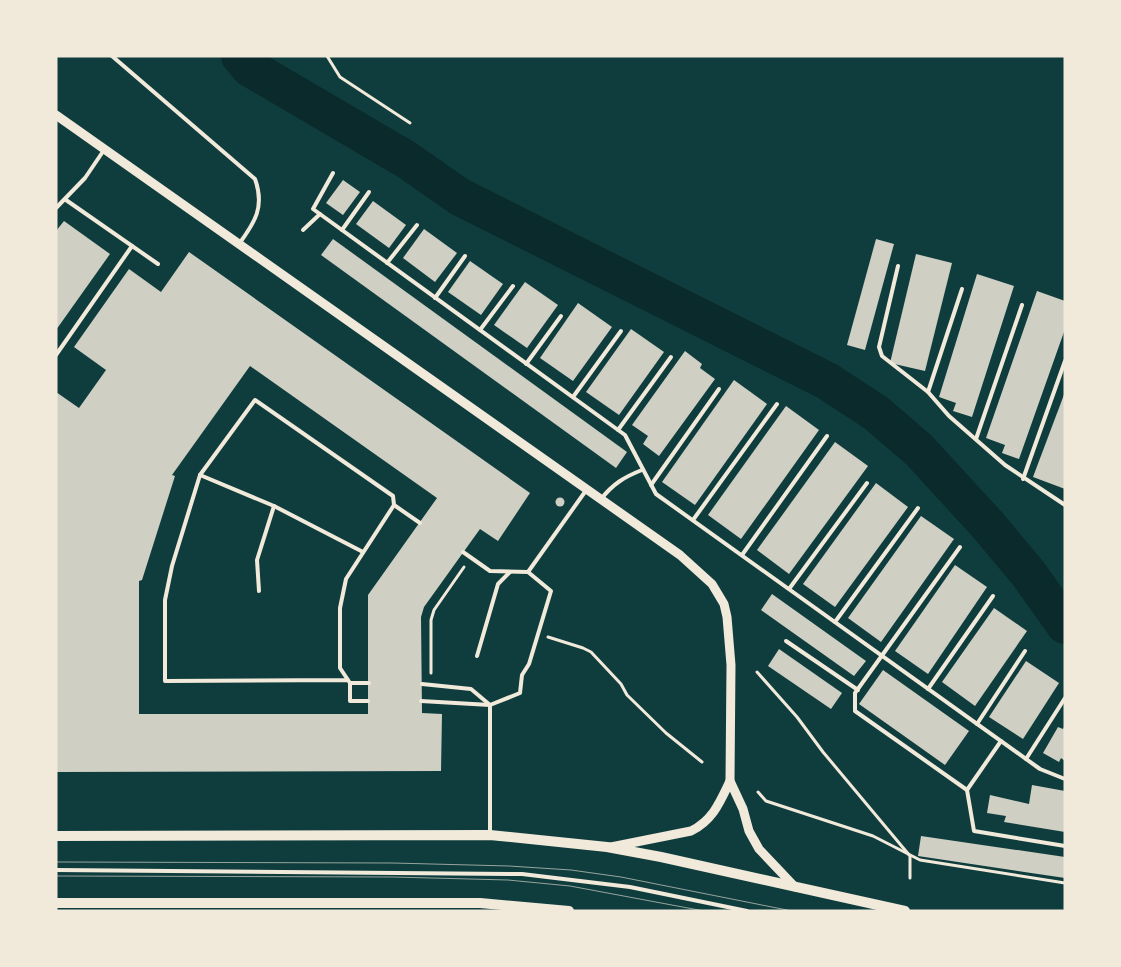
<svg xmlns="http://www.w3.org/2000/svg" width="1121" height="967" viewBox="0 0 1121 967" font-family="Inter,sans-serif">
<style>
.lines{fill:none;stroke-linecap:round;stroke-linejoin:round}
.river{stroke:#0a2a2b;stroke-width:38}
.building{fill:#cfcfc3;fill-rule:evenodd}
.path{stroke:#f1e9da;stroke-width:3}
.service{stroke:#f1e9da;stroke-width:4}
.tertiary{stroke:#f1e9da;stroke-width:9}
.secondary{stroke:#f1e9da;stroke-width:10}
.tram{stroke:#97a49c;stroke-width:1}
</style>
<rect width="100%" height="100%" fill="#0f3d3e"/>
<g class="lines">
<polyline class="river" points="240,56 250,68 407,160 460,197 827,381 876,413 919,450 986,523 1028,573 1065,625"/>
</g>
<g class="building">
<polygon points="343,180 360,192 343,215 326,203"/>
<polygon points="373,201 406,225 389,248 356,224"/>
<polygon points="64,221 110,254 56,330 56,231"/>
<polygon points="424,229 457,253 435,282 403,258"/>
<polygon points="333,239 627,452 616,468 321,255"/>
<polygon points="876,239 894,244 865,350 847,345"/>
<path d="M189 252 530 493 498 541 480 529 424 607 421 617 422 713 442 714 441 771 56 772V392L79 408 106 370 74 347 129 269 161 292ZM250 366 437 498 368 595V714H139V581L142 580 175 476 172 475Z"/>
<polygon points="916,254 952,263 925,371 890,363"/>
<polygon points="470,261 503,284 481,315 448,292"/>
<polygon points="977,274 1014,286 972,417 953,411 956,403 939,397"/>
<polygon points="525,282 558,305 527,348 494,325"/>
<polygon points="1037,291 1065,301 1065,329 1019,459 1002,453 1005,445 986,438"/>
<polygon points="578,303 612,327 573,381 540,358"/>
<polygon points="631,329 664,352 619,415 586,392"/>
<polygon points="685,351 702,364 700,368 715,379 659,456 643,444 648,436 632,425"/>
<polygon points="734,380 767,404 695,505 662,482"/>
<polygon points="1065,392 1065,489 1033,477"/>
<polygon points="786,406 819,430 741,539 708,515"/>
<polygon points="835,442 868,466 789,574 757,550"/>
<polygon points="876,483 908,507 835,607 803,584"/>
<circle cx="560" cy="502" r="4.5"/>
<polygon points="921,516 954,539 881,642 848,618"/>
<polygon points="955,565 987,587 928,674 895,651"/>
<polygon points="772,594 866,661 854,676 761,610"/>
<polygon points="994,608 1027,631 975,706 942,682"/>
<polygon points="779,649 842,693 831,709 768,666"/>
<polygon points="1026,661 1059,683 1023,739 989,717"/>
<polygon points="883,670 969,731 945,765 859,704"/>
<polygon points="1065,725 1065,761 1061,758 1059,762 1043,753 1058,727 1063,729"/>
<polygon points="1032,785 1065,791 1065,832 1004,822 1006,816 987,813 990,795 1029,804"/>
<polygon points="921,836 1065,857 1065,878 918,856"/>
</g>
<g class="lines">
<g class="path">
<polyline points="327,56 340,77 410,123"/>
<polyline points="548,637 583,648 591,652 621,684 627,695 666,733 702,762"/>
<polyline points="757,672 797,717 823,752 910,856 910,878"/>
<polyline points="431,673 431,620 434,610 464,567"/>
<polyline points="758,792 766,801 873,836 920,860 1065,883"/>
</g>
<g class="service">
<path d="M112 56 255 179C265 207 255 222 239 244"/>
<polyline points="333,173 313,209 625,435 656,494 1040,769 1065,779"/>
<polyline points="66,200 158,264"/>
<polyline points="56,208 85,178 104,150"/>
<polyline points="303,230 320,214"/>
<polyline points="342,230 369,192"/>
<polyline points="387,263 417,225"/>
<polyline points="898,266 879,347 882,356 928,392 949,416 1005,465 1065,505"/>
<polyline points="435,298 465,256"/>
<polyline points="480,330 513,286"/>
<polyline points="56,355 132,246"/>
<polyline points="526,364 561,316"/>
<polyline points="928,392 962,289"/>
<polyline points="573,397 621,331"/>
<polyline points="618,430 671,357"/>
<polyline points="976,439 1022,305"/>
<polyline points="200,475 274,506 363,552"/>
<polyline points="1023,479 1065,361"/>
<polyline points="651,485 719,389"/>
<path d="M601 499C613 484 624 477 642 470"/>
<polyline points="394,505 420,523"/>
<polyline points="693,520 777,404"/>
<polyline points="960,547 855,693 855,711 967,790"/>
<polyline points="742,555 827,436"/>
<polyline points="528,572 587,489"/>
<polyline points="789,589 867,483"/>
<polyline points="259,591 257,560 274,506"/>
<polyline points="835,622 918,508"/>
<polyline points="786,641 858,690"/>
<polyline points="477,656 498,584 510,572"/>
<polyline points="348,680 165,681 165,600 172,566 200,475 255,400 393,496 394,505 346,579 340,608 340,668 350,683 350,701 368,701"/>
<polyline points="350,683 369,683"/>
<polyline points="422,684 471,689 490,705 490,835"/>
<polyline points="928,689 993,596"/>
<polyline points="421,701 490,705 520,693 522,675 529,664 551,591 528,572 490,571 463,552"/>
<polyline points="977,724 1025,651"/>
<polyline points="1001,741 967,790 974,831 1065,846"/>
<polyline points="1026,759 1065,698"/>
<polyline points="56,870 522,874 630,887 747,911"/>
</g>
<g class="tertiary">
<polyline points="56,115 680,555 712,584 724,604 727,617 731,665 730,781 743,809 749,831 759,849 795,887"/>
<path d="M611 847 691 831C713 820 720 802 730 781"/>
</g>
<g class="secondary">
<polyline points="56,836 490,835 607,847 661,857 905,911"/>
<polyline points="56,903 480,903 569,911"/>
</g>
<g class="tram">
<polyline points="56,862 393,863 509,866 571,870 621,877 792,911"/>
<polyline points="56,876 393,877 508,880 570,886 704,911"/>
</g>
</g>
<rect width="1121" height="967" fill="none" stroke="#f1e9da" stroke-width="115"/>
</svg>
